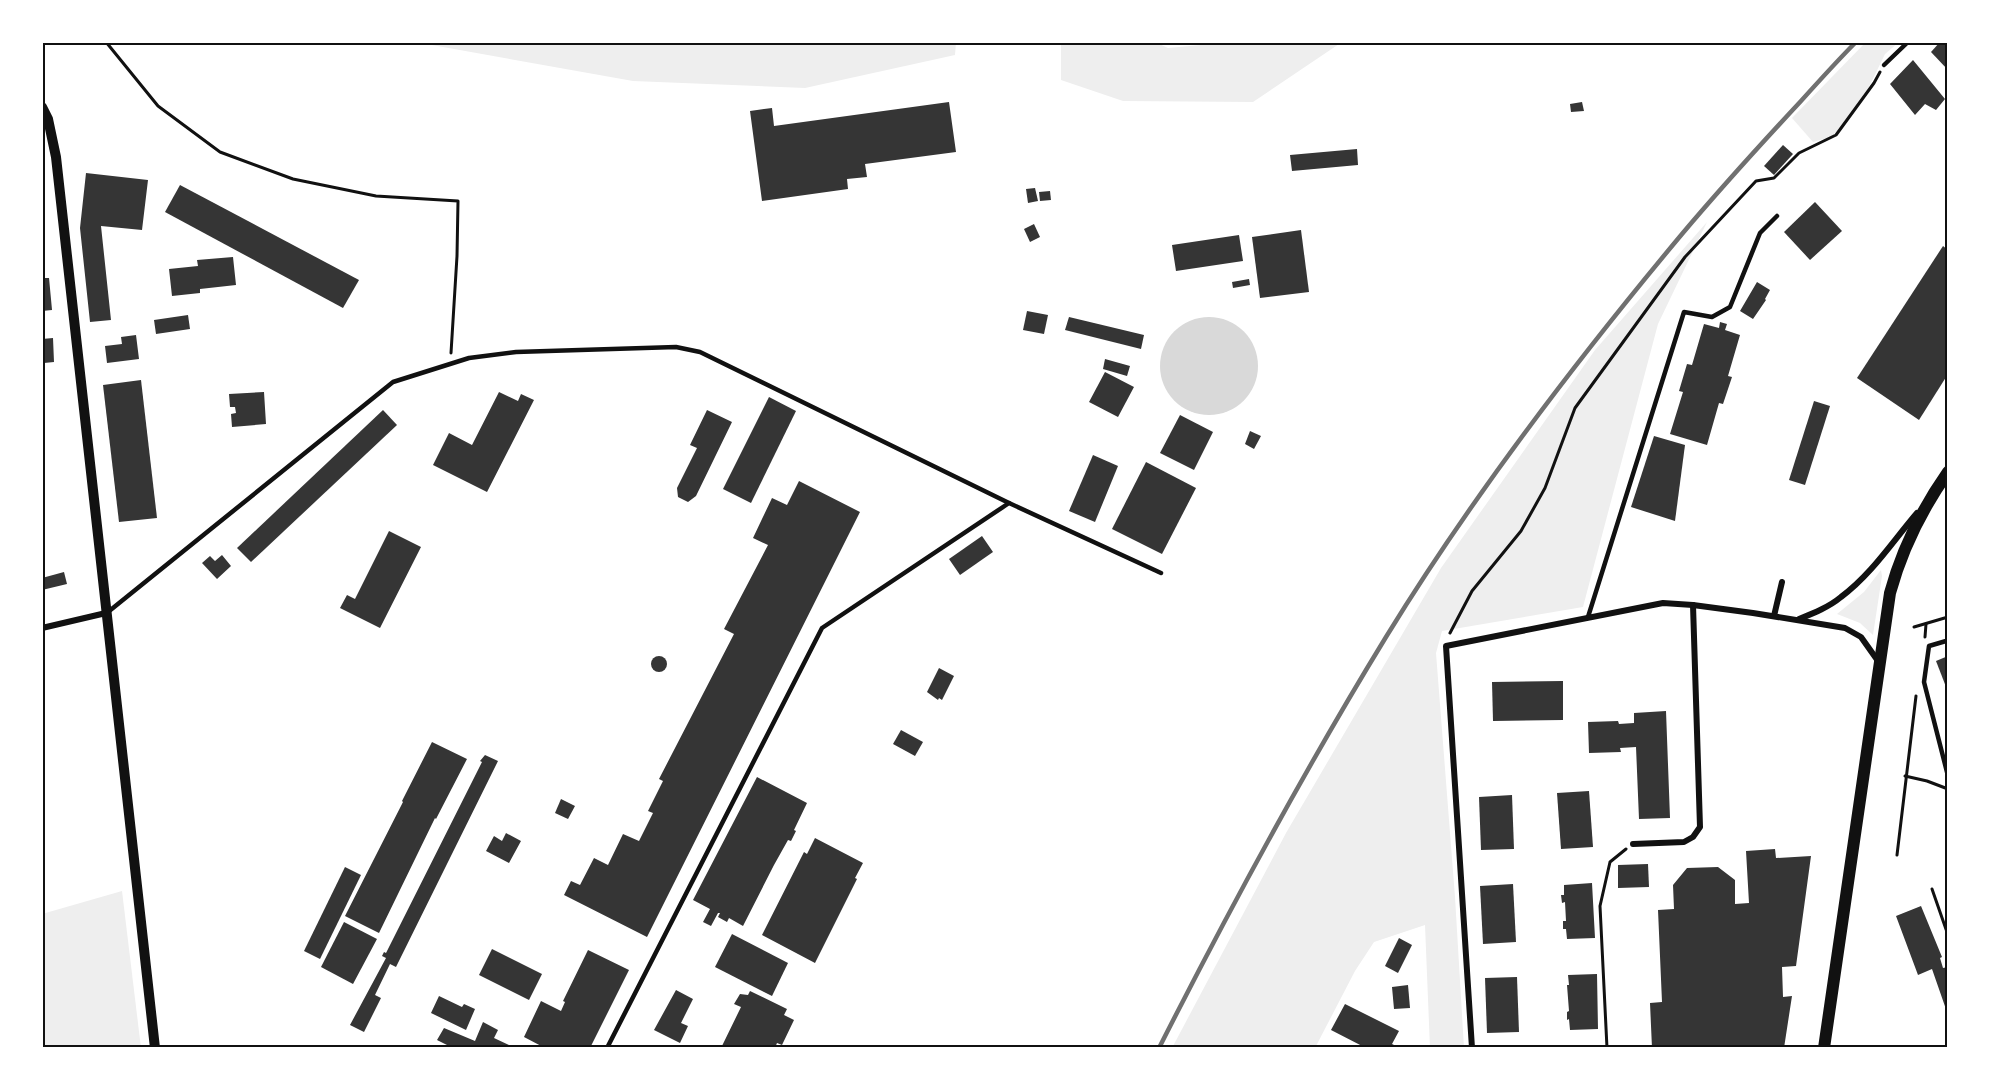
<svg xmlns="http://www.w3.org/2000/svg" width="1990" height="1090" viewBox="0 0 1990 1090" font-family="Cabin,sans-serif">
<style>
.green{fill:#eee}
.water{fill:#d9d9d9}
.building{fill:#353535}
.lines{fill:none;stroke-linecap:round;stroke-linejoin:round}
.path{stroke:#111;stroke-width:3}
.service{stroke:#111;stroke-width:4.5}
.minor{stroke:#111;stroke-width:6}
.tertiary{stroke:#111;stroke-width:10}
.secondary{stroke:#111;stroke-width:12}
.rail{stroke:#707070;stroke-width:4.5}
.neatline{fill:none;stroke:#111;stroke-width:2}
</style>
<rect width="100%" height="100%" fill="#fff"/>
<g class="green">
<polygon points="415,42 956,42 955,55 805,88 633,81"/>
<polygon points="1061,42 1155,42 1168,48 1234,42 1342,42 1253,102 1123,101 1061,80"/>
<polygon points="1866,42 1899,42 1885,54 1866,93 1847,121 1831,137 1813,142 1792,118"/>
<polygon points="1707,222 1658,324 1583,607 1442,631 1436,653 1455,897 1464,1048 1430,1048 1425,925 1374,942 1355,971 1315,1048 1172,1048 1286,833 1441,568 1595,350"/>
<polygon points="1881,570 1882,576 1873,635 1860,623 1837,614 1864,592"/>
<polygon points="122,891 141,1048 42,1048 42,914"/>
</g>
<circle class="water" cx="1209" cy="366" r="49"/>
<g class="building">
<polygon points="1940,42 1948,42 1948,70 1931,52"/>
<polygon points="1913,60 1945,99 1936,110 1925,104 1915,115 1890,84"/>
<polygon points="949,102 956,152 865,164 867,177 847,179 848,189 762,201 750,111 772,108 774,126"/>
<polygon points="1582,102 1584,111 1571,112 1570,104"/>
<polygon points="1783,145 1793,154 1774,175 1764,166"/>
<polygon points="1357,149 1358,165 1292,171 1290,155"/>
<polygon points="86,173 148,180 142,230 101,226 111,320 90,322 80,228"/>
<polygon points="180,185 359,280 343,308 165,212"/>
<polygon points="1035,188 1038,201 1028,203 1026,189"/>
<polygon points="1050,191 1051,200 1040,201 1039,192"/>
<polygon points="1815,202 1842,231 1810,260 1784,232"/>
<polygon points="1034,224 1040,237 1030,242 1024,229"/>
<polygon points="1301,230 1309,292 1260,298 1252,237"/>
<polygon points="1239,235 1243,261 1176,271 1172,245"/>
<polygon points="1943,246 1948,250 1948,374 1919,420 1857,378"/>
<polygon points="233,257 236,285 200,289 200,293 172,296 169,269 198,266 197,260"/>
<polygon points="42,278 49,278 52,310 42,311"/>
<polygon points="1249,279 1250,285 1233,288 1232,282"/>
<polygon points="1757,282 1770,290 1765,299 1766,300 1753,319 1740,311"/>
<polygon points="1027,311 1048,315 1044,334 1023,330"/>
<polygon points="188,315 190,329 156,334 154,320"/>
<polygon points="1069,317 1144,335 1141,349 1065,330"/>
<polygon points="1720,322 1727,324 1725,330 1740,335 1728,376 1732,377 1723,404 1719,403 1707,445 1670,434 1683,392 1679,391 1687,364 1692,365 1704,324 1719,328"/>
<polygon points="136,335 139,359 107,363 105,346 122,344 121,337"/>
<polygon points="53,338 54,362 44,363 45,370 42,370 42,339"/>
<polygon points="1105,359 1130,366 1127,376 1103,369"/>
<polygon points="1105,372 1134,387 1118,417 1089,402"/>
<polygon points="141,380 157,518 119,522 103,385"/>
<polygon points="264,392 266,424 232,427 231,414 236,413 235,407 230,407 229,394"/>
<polygon points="499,392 518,401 521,394 534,400 487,492 433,465 449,433 472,445"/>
<polygon points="769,397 796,411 751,503 723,489"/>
<polygon points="1814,401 1830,406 1805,485 1789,480"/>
<polygon points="383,410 397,425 251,562 237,548"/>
<polygon points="707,410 732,422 696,496 688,502 678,497 677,488 697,448 690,445"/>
<polygon points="1180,415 1213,432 1194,470 1160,453"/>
<polygon points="1250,431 1261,436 1254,449 1245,444"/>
<polygon points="1654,436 1685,445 1675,521 1631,507"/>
<polygon points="1093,455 1118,466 1095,522 1069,511"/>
<polygon points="1146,462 1196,488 1162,554 1112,529"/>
<polygon points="799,481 860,512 647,937 564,895 571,881 580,885 594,858 608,865 623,834 639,841 653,813 648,811 663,781 659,779 734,634 724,629 768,545 753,538 772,498 787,505"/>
<polygon points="389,531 421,547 380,628 340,608 347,595 355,599"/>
<polygon points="982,536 993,552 960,575 949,559"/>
<polygon points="222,555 231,566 217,579 202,563 210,556 215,561"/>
<polygon points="64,572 67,584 42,590 42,578"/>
<circle cx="659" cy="664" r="8"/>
<polygon points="1948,656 1948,692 1936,661"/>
<polygon points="939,668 954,676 942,700 939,698 938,700 927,692"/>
<polygon points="1563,681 1563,720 1493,721 1492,682"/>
<polygon points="1666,711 1670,818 1639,819 1636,747 1620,748 1621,752 1589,753 1588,722 1618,721 1619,724 1634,723 1634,713"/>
<polygon points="901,730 923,742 915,756 893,744"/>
<polygon points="432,742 467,759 436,819 435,818 379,933 345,916 403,802 402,801"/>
<polygon points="485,755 498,761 396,967 390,964 375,995 381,998 364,1032 350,1025 386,958 382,956 384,952 386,953 482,762 480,761"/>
<polygon points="757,777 807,803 794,830 796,831 791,841 788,840 774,865 743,926 729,918 727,922 718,917 720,913 718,913 711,926 703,922 710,909 693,900"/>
<polygon points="1589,791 1593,847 1561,849 1557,793"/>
<polygon points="1512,795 1514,849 1481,850 1479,797"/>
<polygon points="561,799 575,806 568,819 555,813"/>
<polygon points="506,833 521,841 509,863 486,851 494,836 502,841"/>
<polygon points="815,838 863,863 855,878 857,879 815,963 762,935 804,852 807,854"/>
<polygon points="1775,849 1776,858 1811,856 1796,966 1782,967 1783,997 1792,996 1784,1048 1652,1048 1650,1003 1662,1002 1658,910 1674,909 1673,885 1687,868 1718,867 1735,880 1735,904 1749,903 1746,851"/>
<polygon points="1648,864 1649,887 1618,888 1618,865"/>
<polygon points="345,867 361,875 320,959 304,951"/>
<polygon points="1592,883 1595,938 1567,939 1566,929 1563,929 1563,921 1566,921 1565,902 1562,903 1561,895 1564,895 1564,885"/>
<polygon points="1513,884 1516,942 1483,944 1480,886"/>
<polygon points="1921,906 1942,957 1940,958 1943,968 1948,967 1948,1015 1932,969 1918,975 1896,916"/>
<polygon points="344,922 377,939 353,984 321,967"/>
<polygon points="732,934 788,963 772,996 715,967"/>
<polygon points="1399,938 1412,945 1398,973 1385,966"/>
<polygon points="492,949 542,974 529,1000 479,975"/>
<polygon points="588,950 629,970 590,1048 545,1048 524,1037 541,1001 561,1011 565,1002 563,1001"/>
<polygon points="1597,974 1598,1029 1570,1030 1569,1019 1567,1020 1567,1012 1569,1011 1567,985 1569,985 1568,975"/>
<polygon points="1517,977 1519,1032 1487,1033 1485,978"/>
<polygon points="1408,985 1410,1008 1394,1009 1392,987"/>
<polygon points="676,990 693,999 681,1023 688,1026 680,1043 654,1030"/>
<polygon points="750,991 787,1009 784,1015 794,1020 782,1045 777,1043 775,1048 721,1048 741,1007 734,1004 740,994 748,995"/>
<polygon points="439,996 462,1007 464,1004 475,1009 466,1030 431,1013"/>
<polygon points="1345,1004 1399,1031 1392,1044 1400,1048 1366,1048 1331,1030"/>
<polygon points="483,1022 498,1030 494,1038 515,1048 445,1048 447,1045 437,1040 444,1028 475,1041"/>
</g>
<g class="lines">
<g class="path">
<polyline points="106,42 158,106 220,152 293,179 376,196 458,201 457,256 451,353"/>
<polyline points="1914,627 1948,617"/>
<polyline points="1450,633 1472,591 1521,531 1545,488 1575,408 1685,257 1756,181 1774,178 1799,153 1836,135 1874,83 1880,72"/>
<polyline points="1925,637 1926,624"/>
<polyline points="1905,776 1927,781 1948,789"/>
<polyline points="1897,855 1916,696"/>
<polyline points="1932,889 1948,935"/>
<polyline points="1607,1048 1600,906 1610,862 1626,849"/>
</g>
<g class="service">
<polyline points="1884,65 1908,42"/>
<polyline points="108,612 393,382 469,358 516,352 676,347 700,352 1009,503"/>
<polyline points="1588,617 1684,312 1712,317 1730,307 1760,233 1777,216"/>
<polyline points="1946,641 1929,646 1924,682 1948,776"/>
<polyline points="607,1048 822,628 1009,503 1161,573"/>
</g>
<g class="minor">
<polyline points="1774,616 1782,582"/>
<path d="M1799 619C1814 613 1829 607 1841 597 1871 575 1893 541 1917 513"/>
<polyline points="42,628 106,613"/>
<polyline points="1633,844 1684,842 1693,837 1700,827 1693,605"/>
<polyline points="1472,1048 1446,646 1663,603 1693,605 1753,613 1845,628 1861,637 1878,661"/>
</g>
<polyline class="tertiary" points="42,107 48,119 56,157 155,1048"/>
<path class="secondary" d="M1824 1048 1890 593C1902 549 1922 509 1948 472"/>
<path class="rail" d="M1159 1048C1230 908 1304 771 1386 637 1473 495 1575 362 1682 234 1720 189 1760 145 1801 101 1819 81 1837 61 1856 42"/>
</g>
<rect width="1990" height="1090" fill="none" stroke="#ffffff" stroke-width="87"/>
<rect x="44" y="44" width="1902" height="1002" class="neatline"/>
</svg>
